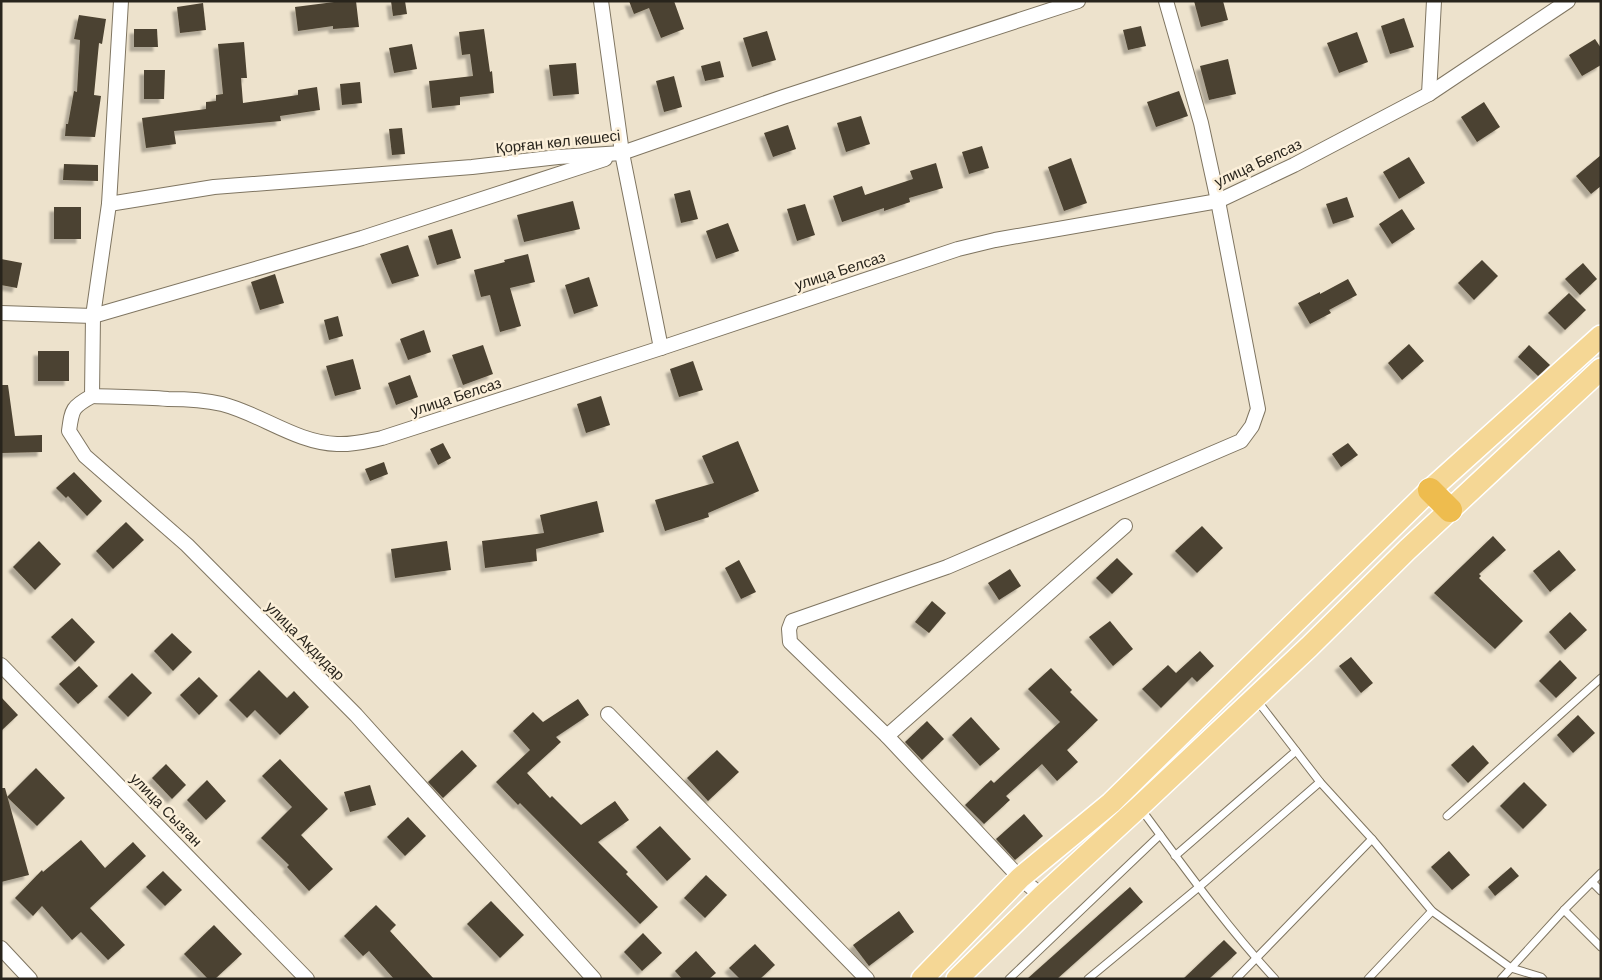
<svg xmlns="http://www.w3.org/2000/svg" width="1602" height="980" viewBox="0 0 1602 980" font-family="'DM Sans',sans-serif">
<style>
.building{fill:#4c4230;filter:url(#shadow)}
.lines{fill:none;stroke-linecap:round;stroke-linejoin:round}
.lane-casing{stroke:#7f7561;stroke-width:9}
.street-casing{stroke:#7f7561;stroke-width:16}
.primary-casing{stroke:#fff;stroke-width:24}
.highway-casing{stroke:#fff;stroke-width:26}
.lane{stroke:#fff;stroke-width:7}
.street{stroke:#fff;stroke-width:14}
.primary{stroke:#f5d795;stroke-width:21}
.highway{stroke:#eebc4e;stroke-width:24}
.labels{text-anchor:middle;dominant-baseline:central;stroke-width:5;stroke-linejoin:round;paint-order:stroke}
.street-label{font-size:15px;fill:#28241c;stroke:#fbefd9}
</style>
<defs>
<filter id="shadow"><feDropShadow dx="-4.5" dy="4.5" stdDeviation="1" flood-color="#0004"/></filter>
</defs>
<rect width="100%" height="100%" fill="#ede2cc"/>
<g class="building">
<polygon points="356,1 359,27 333,29 333,26 298,31 295,7 334,2"/>
<polygon points="391,1 405,1 407,14 393,16"/>
<polygon points="629,1 674,1 684,29 661,38 649,8 634,14"/>
<polygon points="1194,1 1223,1 1228,20 1201,27"/>
<polygon points="203,3 206,30 180,33 177,7"/>
<polygon points="79,15 106,19 102,44 99,43 94,95 101,96 95,137 65,136 66,124 68,124 74,91 77,92 80,40 74,39"/>
<polygon points="1404,18 1414,47 1390,54 1381,26"/>
<polygon points="1141,26 1146,46 1128,50 1123,30"/>
<polygon points="134,29 157,29 158,47 134,47"/>
<polygon points="484,29 490,72 492,71 494,93 460,97 460,105 432,108 429,81 473,76 470,54 462,55 459,32"/>
<polygon points="767,31 776,60 752,67 743,38"/>
<polygon points="1357,32 1368,62 1339,73 1327,43"/>
<polygon points="1595,39 1601,48 1601,65 1582,76 1569,55"/>
<polygon points="244,42 247,78 241,78 243,103 298,95 298,90 317,87 320,110 280,116 281,121 174,131 176,144 146,148 142,118 206,109 206,102 216,101 216,95 223,94 218,44"/>
<polygon points="412,44 417,69 394,73 389,48"/>
<polygon points="1228,59 1236,94 1209,100 1200,66"/>
<polygon points="720,61 724,77 705,81 701,66"/>
<polygon points="576,63 579,94 553,96 549,65"/>
<polygon points="144,70 165,70 164,99 144,99"/>
<polygon points="674,76 682,107 664,112 656,81"/>
<polygon points="360,82 362,103 342,105 340,84"/>
<polygon points="1179,91 1188,116 1156,127 1147,102"/>
<polygon points="1484,102 1500,127 1477,142 1461,117"/>
<polygon points="861,116 870,144 846,152 837,123"/>
<polygon points="788,125 796,149 773,157 764,133"/>
<polygon points="402,128 405,154 392,155 389,129"/>
<polygon points="982,146 989,168 969,174 962,152"/>
<polygon points="1601,155 1601,186 1591,194 1576,176"/>
<polygon points="1409,157 1425,183 1399,199 1383,172"/>
<polygon points="1071,158 1087,203 1064,211 1048,167"/>
<polygon points="936,163 943,188 909,198 910,202 884,211 884,208 842,222 833,196 862,186 865,195 913,179 910,171"/>
<polygon points="64,164 98,165 98,181 63,180"/>
<polygon points="690,190 698,219 681,223 674,194"/>
<polygon points="1347,197 1354,217 1333,224 1326,204"/>
<polygon points="573,201 580,229 524,242 517,215"/>
<polygon points="805,204 815,235 797,241 787,209"/>
<rect x="54" y="207" width="27" height="32"/>
<polygon points="1402,209 1415,229 1392,244 1379,224"/>
<polygon points="728,223 739,251 716,259 706,231"/>
<polygon points="452,229 461,258 437,265 428,236"/>
<polygon points="408,245 419,276 392,284 380,254"/>
<polygon points="528,254 535,282 510,288 521,326 500,332 490,295 481,297 474,270 505,262 504,260"/>
<polygon points="1,259 22,263 17,288 1,285"/>
<polygon points="1482,260 1498,276 1474,300 1458,283"/>
<polygon points="1583,263 1597,279 1580,295 1565,279"/>
<polygon points="275,274 284,303 260,310 251,282"/>
<polygon points="589,277 598,306 574,314 565,285"/>
<polygon points="1348,279 1357,295 1329,310 1331,313 1310,324 1298,303 1320,292 1320,294"/>
<polygon points="1569,293 1586,310 1565,330 1548,313"/>
<polygon points="338,316 343,336 329,340 324,320"/>
<polygon points="424,330 431,352 408,360 400,339"/>
<polygon points="1409,344 1424,361 1402,380 1388,363"/>
<polygon points="483,345 493,374 463,385 452,355"/>
<polygon points="1529,345 1550,365 1538,376 1518,357"/>
<rect x="38" y="351" width="31" height="30"/>
<polygon points="353,359 361,389 335,396 326,366"/>
<polygon points="693,361 703,390 679,397 670,369"/>
<polygon points="410,375 418,397 396,405 388,383"/>
<polygon points="1,385 8,385 15,436 42,435 42,452 1,453"/>
<polygon points="601,396 610,425 586,433 577,404"/>
<polygon points="738,441 759,491 708,513 709,517 665,531 655,500 714,483 702,456"/>
<polygon points="443,443 451,458 438,465 430,449"/>
<polygon points="1348,443 1358,455 1341,467 1332,454"/>
<polygon points="384,462 388,474 370,481 365,469"/>
<polygon points="74,472 102,501 87,516 68,496 66,498 56,488"/>
<polygon points="597,501 604,532 536,549 537,561 485,568 482,541 544,533 540,515"/>
<polygon points="126,522 144,540 113,569 96,551"/>
<polygon points="1202,526 1223,548 1197,573 1175,551"/>
<polygon points="1493,536 1506,550 1479,574 1481,576 1479,578 1523,621 1495,649 1434,593"/>
<polygon points="39,541 61,564 35,590 13,567"/>
<polygon points="447,541 451,570 395,578 391,549"/>
<polygon points="1559,550 1576,570 1550,592 1533,571"/>
<polygon points="1117,558 1133,574 1112,594 1096,578"/>
<polygon points="739,560 756,592 741,599 725,568"/>
<polygon points="1010,569 1021,586 999,600 988,583"/>
<polygon points="932,601 946,613 929,633 915,622"/>
<polygon points="1570,612 1587,630 1565,650 1549,632"/>
<polygon points="72,618 95,642 75,662 51,637"/>
<polygon points="1110,621 1133,649 1113,666 1089,637"/>
<polygon points="172,633 192,652 173,671 154,651"/>
<polygon points="1200,651 1214,666 1197,682 1192,677 1161,708 1142,689 1168,665 1176,673"/>
<polygon points="1351,657 1373,683 1361,693 1339,666"/>
<polygon points="1560,660 1577,678 1556,698 1539,681"/>
<polygon points="79,666 98,686 78,704 59,684"/>
<polygon points="1051,668 1072,690 1070,692 1098,720 1067,750 1078,762 1057,781 1042,764 1006,796 1010,800 984,824 965,805 991,780 994,783 1060,722 1028,689"/>
<polygon points="259,670 287,698 294,691 309,707 280,735 255,710 247,718 229,700"/>
<polygon points="132,673 152,693 128,717 108,697"/>
<polygon points="199,677 218,696 199,715 180,695"/>
<polygon points="1,697 18,715 1,731"/>
<polygon points="578,699 589,715 556,737 561,742 527,773 550,798 552,796 581,825 615,801 629,820 598,842 628,872 626,874 658,907 640,924 520,803 518,805 496,782 530,750 513,731 533,712 543,722"/>
<polygon points="1578,715 1595,733 1573,753 1557,735"/>
<polygon points="971,717 1000,749 980,766 952,735"/>
<polygon points="927,721 944,739 922,760 905,742"/>
<polygon points="1473,745 1489,763 1468,783 1451,765"/>
<polygon points="462,750 477,766 443,798 428,782"/>
<polygon points="717,750 739,772 708,801 687,778"/>
<polygon points="280,759 328,809 301,835 333,869 309,891 287,867 289,865 261,838 292,807 262,776"/>
<polygon points="166,764 186,785 172,799 152,778"/>
<polygon points="36,768 65,798 37,826 7,797"/>
<polygon points="207,780 226,801 206,820 187,800"/>
<polygon points="1524,782 1547,805 1523,829 1500,806"/>
<polygon points="370,785 376,805 350,812 344,792"/>
<polygon points="1,788 5,788 29,875 1,882"/>
<polygon points="1024,814 1043,836 1015,860 996,839"/>
<polygon points="408,817 426,836 405,856 387,837"/>
<polygon points="660,826 691,859 667,881 636,847"/>
<polygon points="81,840 105,868 133,842 146,856 90,908 125,945 108,960 81,932 72,940 42,906 33,916 15,898 42,870 43,872"/>
<polygon points="1449,851 1470,875 1452,890 1431,867"/>
<polygon points="1511,867 1519,876 1495,896 1488,887"/>
<polygon points="163,871 182,890 165,906 146,887"/>
<polygon points="706,875 727,895 705,918 684,898"/>
<polygon points="1130,887 1143,902 1057,979 1027,979"/>
<polygon points="491,901 524,935 500,958 467,924"/>
<polygon points="376,905 396,925 390,931 434,979 394,979 369,951 363,956 344,936"/>
<polygon points="899,911 914,932 869,966 853,945"/>
<polygon points="214,925 242,954 215,979 208,979 184,954"/>
<polygon points="643,933 662,953 642,971 624,952"/>
<polygon points="1224,940 1237,953 1209,979 1183,979"/>
<polygon points="755,944 775,965 760,979 740,979 729,968"/>
<polygon points="696,951 716,973 709,979 682,979 675,971"/>
</g>
<g class="lines">
<defs>
<g id="lane">
<polyline points="1256,699 1320,782 1372,839 1432,911 1511,968 1541,977 1543,979"/>
<path d="M1141 809C1184 867 1226 926 1275 979"/>
<polyline points="1447,816 1601,678"/>
<polyline points="1175,856 1296,751"/>
<polyline points="1592,882 1601,891"/>
<polyline points="1564,910 1601,947"/>
<polyline points="1009,979 1160,835"/>
<polyline points="1088,979 1199,887 1320,782"/>
<polyline points="1236,979 1372,839"/>
<polyline points="1368,979 1432,911"/>
<polyline points="1501,979 1564,910 1601,873"/>
</g>
<g id="street">
<path d="M121 1 109 204 93 316 92 396C72 407 72 409 69 431L85 456 187 545 356 715 594 979"/>
<polyline points="601,1 622,153 661,348"/>
<polyline points="1429,94 1434,1"/>
<polyline points="109,204 214,187 472,167 558,157 622,153 783,97 1078,1"/>
<polyline points="1,313 93,316 362,238 605,159"/>
<path d="M92 396C117 397 143 397 168 399 186 399 205 400 222 404 261 414 297 443 337 444 352 445 367 441 382 438L661 348 958 249 995 240 1218 201 1294 165 1429 94 1568 1"/>
<polyline points="1,665 307,979"/>
<polyline points="608,714 867,979"/>
<polyline points="887,736 1125,526"/>
<polyline points="1042,896 1020,878 887,736 790,642 789,629 792,621 947,567 1241,441 1252,426 1258,409 1218,201 1201,123 1166,1"/>
<polyline points="1,948 30,979"/>
</g>
<g id="primary">
<polyline points="922,979 1020,878 1111,803 1430,490 1601,336"/>
<polyline points="957,979 1042,896 1139,807 1309,647 1407,550 1601,369"/>
</g>
<polyline id="highway" points="1430,490 1450,510"/>
</defs>
<use href="#lane" class="lane-casing"/>
<use href="#street" class="street-casing"/>
<use href="#primary" class="primary-casing"/>
<use href="#highway" class="highway-casing"/>
<use href="#lane" class="lane"/>
<use href="#street" class="street"/>
<use href="#primary" class="primary"/>
<use href="#highway" class="highway"/>
</g>
<g class="labels">
<g class="street-label">
<text transform="translate(558 142) rotate(-6)">Қорған көл көшесі</text>
<text transform="translate(1258 163) rotate(-25)">улица Белсаз</text>
<text transform="translate(840 271) rotate(-18)">улица Белсаз</text>
<text transform="translate(456 397) rotate(-18)">улица Белсаз</text>
<text transform="translate(305 641) rotate(45)">улица Акдидар</text>
<text transform="translate(166 810) rotate(46)">улица Сызган</text>
</g>
</g>
<rect width="1602" height="980" fill="none" stroke="#28241c" stroke-width="5"/>
</svg>
